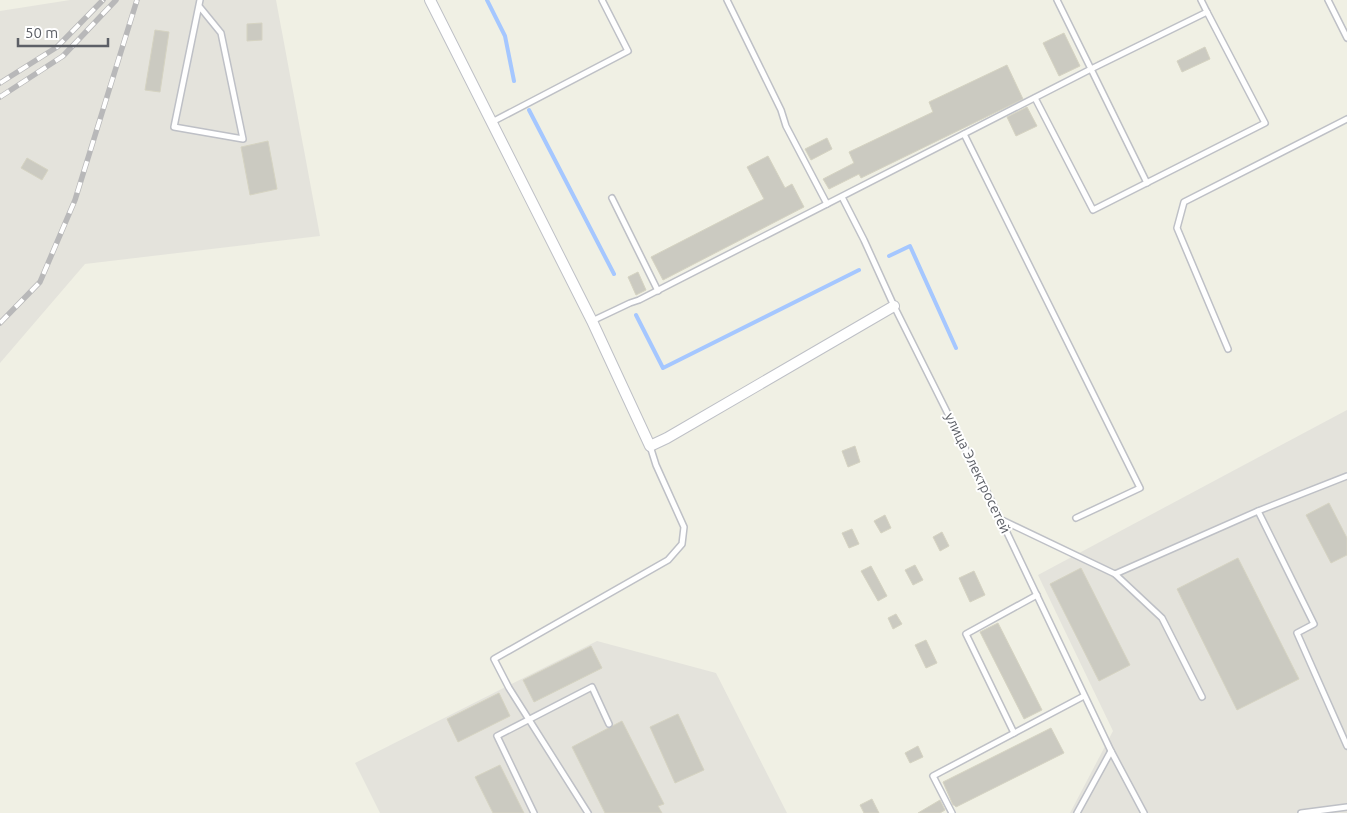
<svg xmlns="http://www.w3.org/2000/svg" width="1347" height="813" viewBox="0 0 1347 813" font-family="Ubuntu,sans-serif">
<style>
.industrial{fill:#e4e3dc}
.lines{fill:none;stroke-linecap:round;stroke-linejoin:round}
.stream{stroke:#a5c7ff;stroke-width:4}
.building{fill:#cbcac1;stroke:#d5d3c2}
.service-casing{stroke:#bec0c6;stroke-width:8}
.minor-casing{stroke:#bec0c6;stroke-width:12}
.service{stroke:#fff;stroke-width:5}
.minor{stroke:#fff;stroke-width:10}
.rail-casing{stroke:#b8b8b9;stroke-width:5.5}
.rail{stroke:#fff;stroke-width:4;stroke-dasharray:11;stroke-linecap:butt}
.labels{text-anchor:middle;dominant-baseline:central;stroke-width:4;stroke-linejoin:round;paint-order:stroke}
.street-label{font-size:14px;fill:#5c5f66;stroke:#fff}
</style>
<rect width="100%" height="100%" fill="#f0f0e4"/>
<g class="industrial">
<polygon points="70,0 276,0 320,236 85,264 0,363 0,11"/>
<polygon points="1347,410 1347,813 1070,813 1113,731 1038,575"/>
<polygon points="597,641 716,673 787,813 380,813 355,763"/>
</g>
<g class="lines">
<g class="stream">
<polyline points="487,0 505,36 514,81"/>
<polyline points="529,110 614,274"/>
<polyline points="889,256 910,246 956,348"/>
<polyline points="636,315 663,368 859,270"/>
</g>
</g>
<g class="building">
<polygon points="262,23 262,40 247,41 247,24"/>
<polygon points="155,30 169,32 160,92 145,90"/>
<polygon points="1064,33 1080,66 1059,76 1043,43"/>
<polygon points="1205,47 1210,59 1182,72 1177,61"/>
<polygon points="1007,65 1023,99 861,178 859,174 829,189 823,179 854,163 849,152 933,112 929,102"/>
<polygon points="1027,107 1037,126 1016,136 1007,117"/>
<polygon points="827,138 832,149 811,160 805,149"/>
<polygon points="268,141 277,189 250,195 241,147"/>
<polygon points="768,156 785,188 792,184 804,207 663,280 651,257 764,199 747,167"/>
<polygon points="27,158 48,170 42,180 21,168"/>
<polygon points="638,272 646,290 636,295 628,277"/>
<polygon points="855,446 860,462 848,467 842,451"/>
<polygon points="1329,503 1347,538 1347,555 1331,563 1306,515"/>
<polygon points="885,515 891,528 881,533 874,521"/>
<polygon points="852,529 859,544 849,548 842,533"/>
<polygon points="942,532 949,546 940,551 933,537"/>
<polygon points="1238,558 1299,679 1237,710 1177,589"/>
<polygon points="915,565 923,580 913,585 905,570"/>
<polygon points="871,566 887,596 878,601 861,571"/>
<polygon points="1081,568 1130,665 1099,681 1050,584"/>
<polygon points="974,571 985,595 970,602 959,578"/>
<polygon points="896,614 902,624 893,629 888,618"/>
<polygon points="998,623 1042,710 1024,719 980,632"/>
<polygon points="926,640 937,663 926,668 915,645"/>
<polygon points="591,646 602,668 534,702 523,680"/>
<polygon points="499,693 510,716 458,742 447,719"/>
<polygon points="678,714 704,770 675,783 650,727"/>
<polygon points="622,721 664,804 658,806 662,813 605,813 572,747"/>
<polygon points="1051,728 1064,753 956,807 954,805 953,805 943,782"/>
<polygon points="918,746 923,757 910,763 905,753"/>
<polygon points="500,765 524,813 493,813 475,777"/>
<polygon points="872,799 879,813 864,813 860,805"/>
<polygon points="940,800 945,810 940,813 918,813"/>
</g>
<g class="lines">
<defs>
<g id="service">
<polyline points="727,0 781,110 786,126 827,204"/>
<polyline points="1328,0 1347,38"/>
<polyline points="199,6 221,33 243,139 174,127 200,0"/>
<polyline points="1035,98 1093,210 1265,123 1207,12"/>
<polyline points="492,122 628,51 602,0"/>
<polyline points="964,134 1140,488 1076,518"/>
<polyline points="1147,183 1091,69 1207,12 1201,0"/>
<polyline points="842,197 864,240 894,306 1001,520 1111,751"/>
<polyline points="612,198 658,291"/>
<polyline points="592,321 630,303 639,300 1091,69 1057,0"/>
<polyline points="1228,349 1177,228 1184,202 1347,119"/>
<polyline points="1258,511 1314,624 1297,633 1347,746"/>
<polyline points="1002,520 1115,574 1258,511 1347,476"/>
<polyline points="1115,574 1162,618 1202,697"/>
<polyline points="1014,733 966,634 1037,595"/>
<polyline points="534,813 497,736 592,687 609,724"/>
<polyline points="588,813 509,688 494,659 668,560 682,544 684,527 656,465 650,446"/>
<polyline points="952,813 933,776 1084,696"/>
<polyline points="1077,813 1111,751 1144,813"/>
<polyline points="1301,813 1347,807"/>
</g>
<polyline id="minor" points="430,0 592,321 650,446 667,438 894,306"/>
</defs>
<use href="#service" class="service-casing"/>
<use href="#minor" class="minor-casing"/>
<use href="#service" class="service"/>
<use href="#minor" class="minor"/>
<defs>
<g id="rail">
<polyline points="0,83 57,47 103,0"/>
<polyline points="0,97 63,56 116,0"/>
<polyline points="0,323 40,282 75,200 137,0"/>
</g>
</defs>
<use href="#rail" class="rail-casing"/>
<use href="#rail" class="rail"/>
</g>
<g class="labels">
<g class="street-label">
<text transform="translate(978 473) rotate(64)">улица Электросетей</text>
</g>
</g>
<path d="M18 38v8h90v-8" fill="none" stroke="#5c5f66" stroke-width="2.5"/>
<text x="25" y="38" font-size="15" fill="#5c5f66" stroke="#ffffff" stroke-width="4" paint-order="stroke">50 m</text>
</svg>
